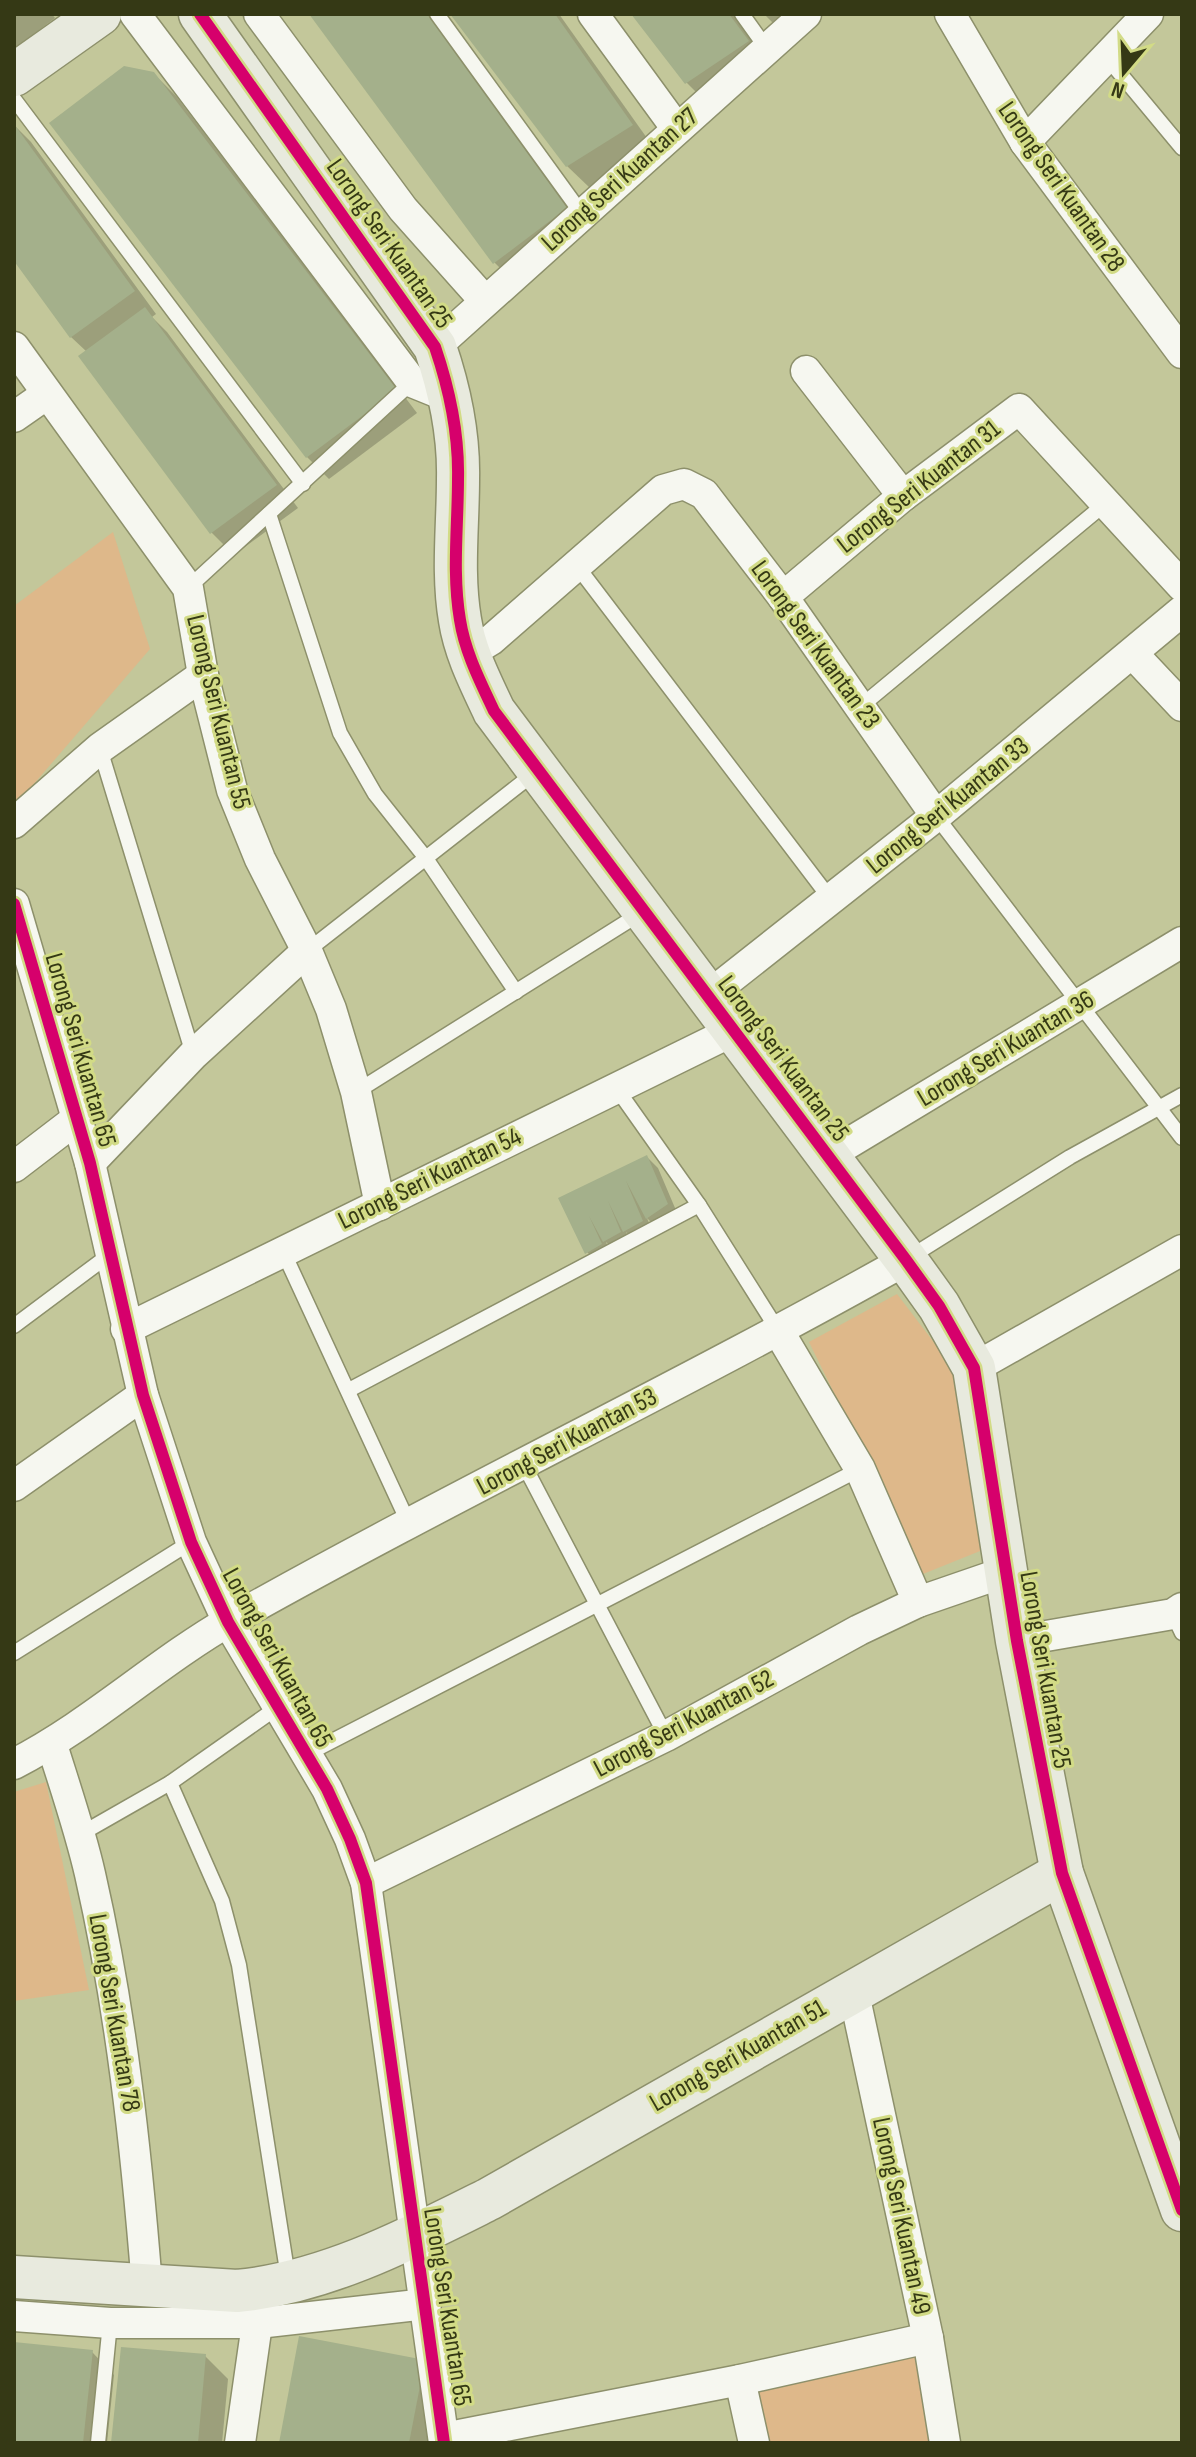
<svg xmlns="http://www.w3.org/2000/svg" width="1196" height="2457" viewBox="0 0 1196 2457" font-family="'Sofia Sans Condensed',sans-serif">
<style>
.green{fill:#deb88a}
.shadow{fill:#0003}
.building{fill:#a4b08b}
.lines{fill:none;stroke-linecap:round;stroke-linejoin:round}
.lane-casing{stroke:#8d906b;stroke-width:17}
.street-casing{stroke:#8d906b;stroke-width:33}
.secondary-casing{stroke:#8d906b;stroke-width:45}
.lane{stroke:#f6f7f0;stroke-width:14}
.street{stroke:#f6f7f0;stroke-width:30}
.secondary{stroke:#e8eade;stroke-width:42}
.cycleway-casing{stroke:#d2db86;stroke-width:17}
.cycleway{stroke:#d6006c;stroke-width:12}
.labels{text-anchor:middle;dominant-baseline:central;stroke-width:6;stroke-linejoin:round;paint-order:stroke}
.street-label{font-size:26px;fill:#353915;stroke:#d2db86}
</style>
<rect width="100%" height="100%" fill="#c3c79a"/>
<g class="green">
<polygon points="113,532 150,649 14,807 14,606"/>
<polygon points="897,1294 968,1387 990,1547 923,1574 809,1342"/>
<polygon points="46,1782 89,1990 14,2001 14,1792"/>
<polygon points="915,2349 931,2443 766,2443 755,2389"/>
</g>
<g class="shadow">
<polygon points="14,14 52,14 55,18 14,49"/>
<polygon points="312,14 431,14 588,231 517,285 495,263"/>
<polygon points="453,14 559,14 654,148 590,188 567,166"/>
<polygon points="634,14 734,14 770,64 709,105 686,82"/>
<polygon points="764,14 804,14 787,37"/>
<polygon points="153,73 176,96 417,413 329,479 307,457"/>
<polygon points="14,125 31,142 156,314 152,317 167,332 298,508 234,555 212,533 81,356 87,352 71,337 14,258"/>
<polygon points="647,1157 658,1168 678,1215 658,1229 647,1218 653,1233 636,1242 626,1232 631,1244 616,1252 606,1242 611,1256 598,1263 587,1252 561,1198"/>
<polygon points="14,2344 92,2352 114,2375 107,2443 14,2443"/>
<polygon points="205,2356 228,2379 222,2443 113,2443"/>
<polygon points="424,2362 435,2443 281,2443"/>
</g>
<g class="building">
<polygon points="309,14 427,14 567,208 493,264"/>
<polygon points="450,14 555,14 633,125 566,167"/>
<polygon points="631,14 729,14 749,41 685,84"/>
<polygon points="124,66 154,72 397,390 306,458 49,123"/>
<polygon points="14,124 135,291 70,338 14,261"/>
<polygon points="145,307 277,485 210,534 78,356"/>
<polygon points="647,1155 668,1204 646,1219 626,1181 643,1221 623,1232 608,1201 621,1232 603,1242 589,1216 602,1244 585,1254 558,1198"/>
<polygon points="299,2336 425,2360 409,2443 279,2443"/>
<polygon points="14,2342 93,2350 83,2443 14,2443"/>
<polygon points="121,2347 206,2354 198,2443 111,2443"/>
</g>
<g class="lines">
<defs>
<g id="lane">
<polyline points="437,14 582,214"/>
<polyline points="742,14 767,49"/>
<polyline points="1108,59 1182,148"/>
<polyline points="14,99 303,484"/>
<polyline points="269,514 340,733 375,794 425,857 516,992"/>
<polyline points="577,566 832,901"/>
<polyline points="188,588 412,382"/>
<polyline points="860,707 1106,503"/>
<polyline points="100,749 193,1054"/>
<polyline points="936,816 1182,1138"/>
<polyline points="307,951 537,771"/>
<polyline points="617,1089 699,1205 779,1332"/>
<polyline points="356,1092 641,913"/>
<polyline points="282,1249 409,1524"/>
<polyline points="907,1259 1070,1157 1182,1095"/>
<polyline points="14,1326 109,1255"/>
<polyline points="349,1390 699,1205"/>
<polyline points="524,1465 666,1736"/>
<polyline points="1173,1614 1182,1633"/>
<polyline points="14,1653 191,1542"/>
<polyline points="305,1755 860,1469"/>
<polyline points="170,1783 222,1901 239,1965 288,2277"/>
<polyline points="79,1835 170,1783 278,1707"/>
<polyline points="98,2443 110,2323"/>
</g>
<g id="street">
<polyline points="135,14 412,382 449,397"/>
<polyline points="259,14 403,209 485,301"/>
<polyline points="593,14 677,129"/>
<polyline points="950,14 1025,142 1182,353"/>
<polyline points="1025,142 1148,14"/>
<polyline points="14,347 188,588 203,675 232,790 260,859 307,951 331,1009 356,1092 380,1205"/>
<polyline points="435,347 806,14"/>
<polyline points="806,371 903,496"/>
<polyline points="14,417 47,394"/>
<polyline points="783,597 903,496 1019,409 1182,586"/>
<polyline points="468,654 491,640 663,490 684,484 704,494 783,597 936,816"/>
<polyline points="1133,654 1182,706"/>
<polyline points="14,823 100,748 203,675"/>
<polyline points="14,904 90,1163 143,1395 191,1542 228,1622 327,1789 350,1839 366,1883 444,2443"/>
<polyline points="708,996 936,816 1182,611"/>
<polyline points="829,1155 1182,942"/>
<polyline points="90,1163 193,1055 307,951"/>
<polyline points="14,1167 78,1118"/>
<polyline points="126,1329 735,1030"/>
<polyline points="779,1332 860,1469 918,1602"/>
<polyline points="974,1368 1182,1250"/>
<polyline points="14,1486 143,1395"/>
<polyline points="1017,1641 1173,1614 1182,1608"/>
<path d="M52 1745C65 1787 80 1830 90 1874 121 2010 136 2147 147 2286"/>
<path d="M14 1764C92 1724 156 1663 231 1620 453 1495 684 1385 906 1260"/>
<polyline points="366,1883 666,1736 859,1630 918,1602 1005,1572"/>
<polyline points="853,1989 928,2338 945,2443"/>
<polyline points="14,2316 110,2323 258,2323 426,2304"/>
<polyline points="740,2380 754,2443"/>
<polyline points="444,2438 740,2380 928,2338"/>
<polyline points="240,2443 260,2303"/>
</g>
<g id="secondary">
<path d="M200 14 435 347C449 388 459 436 458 479 458 526 452 573 460 620 465 652 480 681 494 711L906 1260 939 1306 974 1368 1017 1641 1062 1873 1182 2210"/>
<polyline points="14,75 100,14"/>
<path d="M14 2277 237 2291C325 2283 411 2238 489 2199L1062 1873"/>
</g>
</defs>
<use href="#lane" class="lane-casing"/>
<use href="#street" class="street-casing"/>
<use href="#secondary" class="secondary-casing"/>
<use href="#lane" class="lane"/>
<use href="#street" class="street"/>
<use href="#secondary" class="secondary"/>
<defs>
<g id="cycleway">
<path d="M200 14 435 347C449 388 459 436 458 479 458 526 452 573 460 620 465 652 480 681 494 711L906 1260 939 1306 974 1368 1017 1641 1062 1873 1182 2210"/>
<polyline points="14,904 90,1163 143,1395 191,1542 228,1622 327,1789 350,1839 366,1883 444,2443"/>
</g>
</defs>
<use href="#cycleway" class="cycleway-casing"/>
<use href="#cycleway" class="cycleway"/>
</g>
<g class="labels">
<g class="street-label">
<text transform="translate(620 180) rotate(-42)">Lorong Seri Kuantan 27</text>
<text transform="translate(1061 187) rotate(55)">Lorong Seri Kuantan 28</text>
<text transform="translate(389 244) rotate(55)">Lorong Seri Kuantan 25</text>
<text transform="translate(919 487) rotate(-38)">Lorong Seri Kuantan 31</text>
<text transform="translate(815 645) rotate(54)">Lorong Seri Kuantan 23</text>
<text transform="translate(218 712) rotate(76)">Lorong Seri Kuantan 55</text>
<text transform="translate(948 806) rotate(-39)">Lorong Seri Kuantan 33</text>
<text transform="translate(1006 1049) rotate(-31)">Lorong Seri Kuantan 36</text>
<text transform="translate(80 1050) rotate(74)">Lorong Seri Kuantan 65</text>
<text transform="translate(783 1059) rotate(53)">Lorong Seri Kuantan 25</text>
<text transform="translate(430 1179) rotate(-26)">Lorong Seri Kuantan 54</text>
<text transform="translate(567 1442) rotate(-28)">Lorong Seri Kuantan 53</text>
<text transform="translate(277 1658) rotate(61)">Lorong Seri Kuantan 65</text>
<text transform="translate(1045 1670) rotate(80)">Lorong Seri Kuantan 25</text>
<text transform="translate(684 1724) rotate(-28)">Lorong Seri Kuantan 52</text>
<text transform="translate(114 2013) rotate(80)">Lorong Seri Kuantan 78</text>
<text transform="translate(738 2056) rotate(-30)">Lorong Seri Kuantan 51</text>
<text transform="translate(901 2216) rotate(78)">Lorong Seri Kuantan 49</text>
<text transform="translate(447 2307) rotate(81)">Lorong Seri Kuantan 65</text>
</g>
</g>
<rect width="1196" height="2457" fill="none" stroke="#353915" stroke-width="32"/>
<g transform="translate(1124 72) rotate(199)" stroke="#d2db86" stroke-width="6" paint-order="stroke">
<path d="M0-6L14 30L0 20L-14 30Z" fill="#353915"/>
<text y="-12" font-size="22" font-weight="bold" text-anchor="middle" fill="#353915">N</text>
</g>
</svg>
